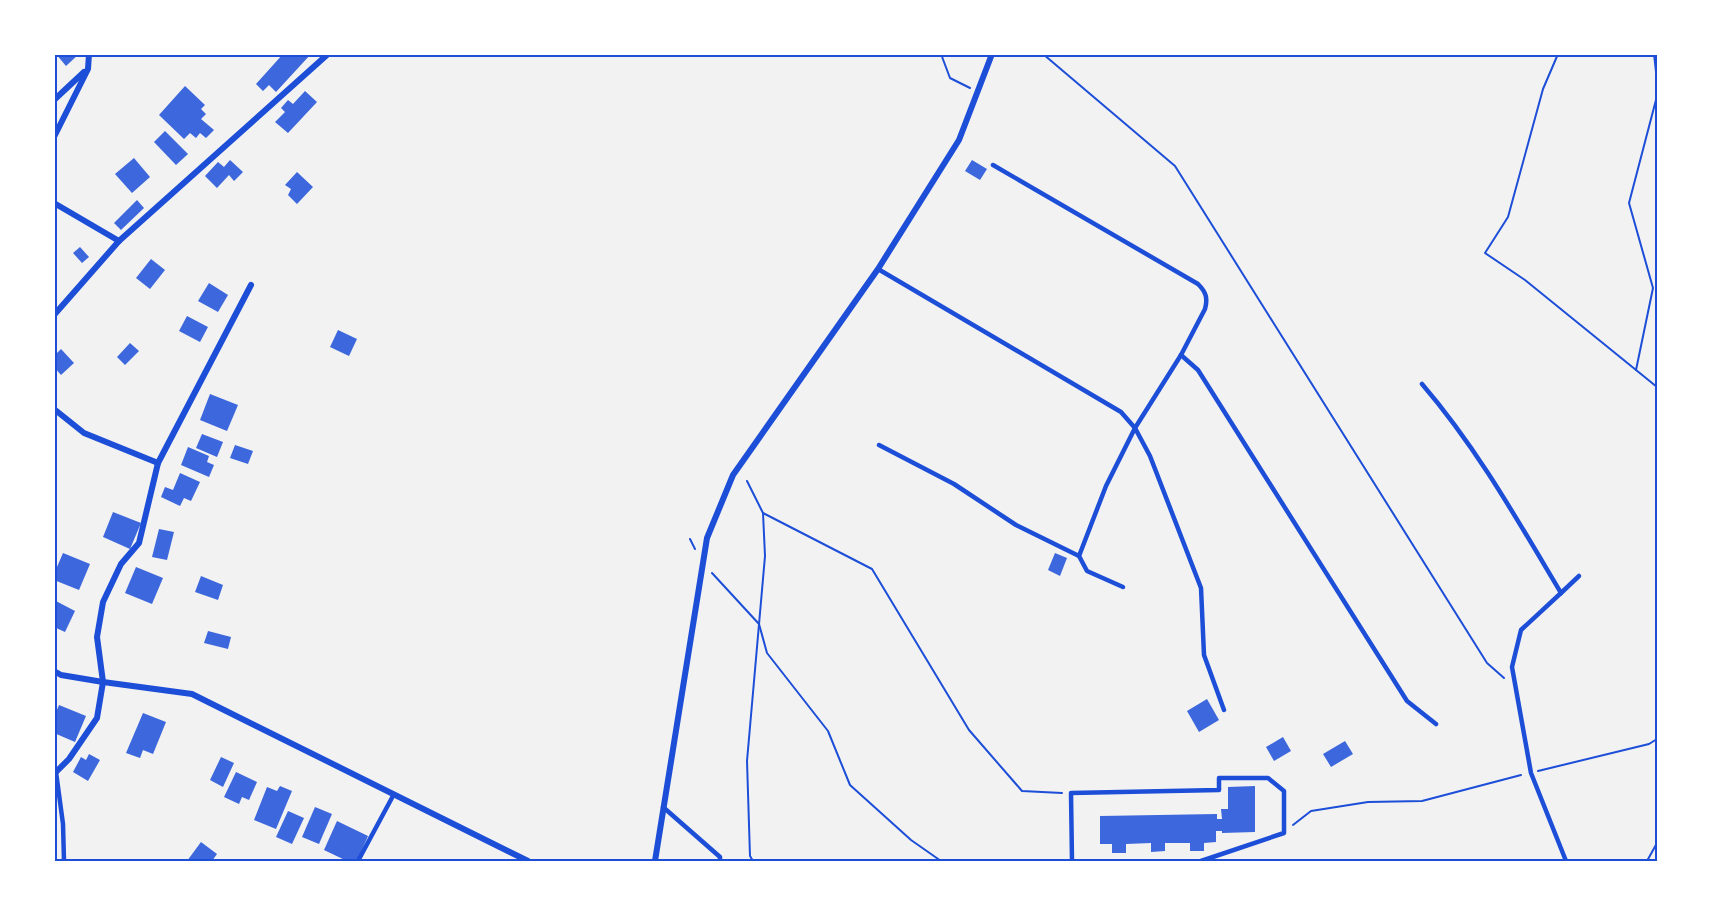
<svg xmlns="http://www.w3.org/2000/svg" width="1711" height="915" viewBox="0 0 1711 915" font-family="Overpass,sans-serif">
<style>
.building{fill:#3d67dc}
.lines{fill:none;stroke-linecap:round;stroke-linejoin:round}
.path{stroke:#1d4ed8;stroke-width:2}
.service{stroke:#1d4ed8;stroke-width:4.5}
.minor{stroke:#1d4ed8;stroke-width:6}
.neatline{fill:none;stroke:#1d4ed8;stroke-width:2}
</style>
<rect width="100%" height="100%" fill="#f2f2f2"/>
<g class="building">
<polygon points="56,54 79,54 66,66"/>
<polygon points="283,54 311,54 276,92 269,85 263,91 256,84"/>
<polygon points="185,86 205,105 201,109 206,114 201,119 214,130 206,138 200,133 196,138 190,133 184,139 159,115"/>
<polygon points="305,91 317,102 288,133 275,122 285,112 281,108 288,100 293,104"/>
<polygon points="165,131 188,154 176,165 154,142"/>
<polygon points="134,158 150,177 132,193 115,174"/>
<polygon points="230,160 243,172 234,181 229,175 217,188 205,176 218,162 224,167"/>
<polygon points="972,160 987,169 980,180 965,171"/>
<polygon points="297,172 313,187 297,204 288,195 291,189 285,185"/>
<polygon points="137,200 144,208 121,230 114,223"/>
<polygon points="80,247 89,257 82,263 73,253"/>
<polygon points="151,259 165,270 150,289 136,278"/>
<polygon points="209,283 228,295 218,312 198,301"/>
<polygon points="187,316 208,327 200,342 179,331"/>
<polygon points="338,330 357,339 349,356 330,347"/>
<polygon points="130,343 139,351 125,365 117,357"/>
<polygon points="61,349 74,363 61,375 54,367 54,356"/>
<polygon points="210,394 238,405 227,431 200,420"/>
<polygon points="202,434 223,442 217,457 196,448"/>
<polygon points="235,445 253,451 248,464 230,458"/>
<polygon points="188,447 209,456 207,462 214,465 209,477 181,465"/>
<polygon points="180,473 200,482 191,501 184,498 180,506 161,497 165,487 173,490"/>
<polygon points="113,512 141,523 130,549 103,537"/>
<polygon points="159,529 174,532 167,560 152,557"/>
<polygon points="63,553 90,564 79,590 54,580 54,574"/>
<polygon points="1055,553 1067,558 1060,576 1048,570"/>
<polygon points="136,567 163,578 152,604 125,593"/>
<polygon points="201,576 223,585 218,600 195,592"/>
<polygon points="54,600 75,611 65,632 54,627"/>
<polygon points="208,631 231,637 228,649 204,643"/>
<polygon points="1207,699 1219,720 1199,732 1187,711"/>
<polygon points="59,705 86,716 75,742 54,733 54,717"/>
<polygon points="143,713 166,722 153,754 143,750 140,758 126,753"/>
<polygon points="1283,737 1291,751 1274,761 1266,747"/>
<polygon points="1345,741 1353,754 1331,767 1323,754"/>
<polygon points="89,754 100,760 88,781 73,772 81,757 86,760"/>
<polygon points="221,757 234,763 223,787 210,780"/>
<polygon points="236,772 257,782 249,800 242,797 239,804 224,797"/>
<polygon points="280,786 292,791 276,829 254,820 267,787 277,791"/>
<polygon points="1255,786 1255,832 1222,833 1222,831 1216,831 1216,842 1204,843 1204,851 1190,851 1190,843 1165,843 1165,851 1151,852 1151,843 1126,844 1126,853 1112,853 1112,844 1100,844 1100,816 1217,814 1217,819 1222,819 1221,809 1228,809 1228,787"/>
<polygon points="315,807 332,814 319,844 302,837"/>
<polygon points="288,811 304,818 292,844 276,837"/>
<polygon points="337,821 368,836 357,861 347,861 324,850"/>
<polygon points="201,842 217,854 212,861 187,861"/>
</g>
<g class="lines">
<g class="path">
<polyline points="941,54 950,78 970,88"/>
<polyline points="1043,54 1175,166 1487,663 1504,678"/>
<polyline points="1558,54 1543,89 1508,217 1485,253 1525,280 1657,387"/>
<polyline points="1654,54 1657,81"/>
<polyline points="1636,370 1653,288 1629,203 1657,96"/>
<polyline points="747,481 763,513 872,569 969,730 1022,791 1062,793"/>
<polyline points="690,539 695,549"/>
<polyline points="712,573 759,624 767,653 828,731 850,785 911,840 941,861"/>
<polyline points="1538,771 1649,744 1657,739"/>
<polyline points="1293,825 1311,811 1368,802 1422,801 1521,775"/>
<polyline points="753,861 750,856 747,761 765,556 763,513"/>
<polyline points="1647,861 1657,843"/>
</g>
<g class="service">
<polyline points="878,269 1121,412 1135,428 1150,456 1201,588 1204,655 1224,710"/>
<polyline points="1181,355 1198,370 1407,701 1436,724"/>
<path d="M1422 384C1477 448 1518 521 1561 593L1521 630 1512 667 1531 773 1566 861"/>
<path d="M879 445 954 484 1016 525 1079 556 1106 486 1135 428 1181 355 1205 309C1208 298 1206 292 1198 284L993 165"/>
<polyline points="1079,556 1087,571 1123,587"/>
<polyline points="1561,593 1579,576"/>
<polyline points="56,772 63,824 64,861"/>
<polyline points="663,807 720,857 720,861"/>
<polyline points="358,861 394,794"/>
<polyline points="1072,861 1071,793 1219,790 1219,778 1268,778 1284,791 1284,833 1201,861"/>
</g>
<g class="minor">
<polyline points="54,100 84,72"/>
<polyline points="54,137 88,69 89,54"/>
<polyline points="54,203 119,241"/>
<polyline points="54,315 119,241 328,54"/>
<polyline points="54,409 84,433 158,463"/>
<polyline points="54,671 61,675 103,682 192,694 528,861"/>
<polyline points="54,774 69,759 97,718 103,682 97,637 103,602 121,564 139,543 158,463 251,285"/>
<polyline points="655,861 707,538 733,475 878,269 959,140 992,54"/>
</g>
</g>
<rect width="1711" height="915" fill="none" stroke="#ffffff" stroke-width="111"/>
<rect x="56" y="56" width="1600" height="804" class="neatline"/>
</svg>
